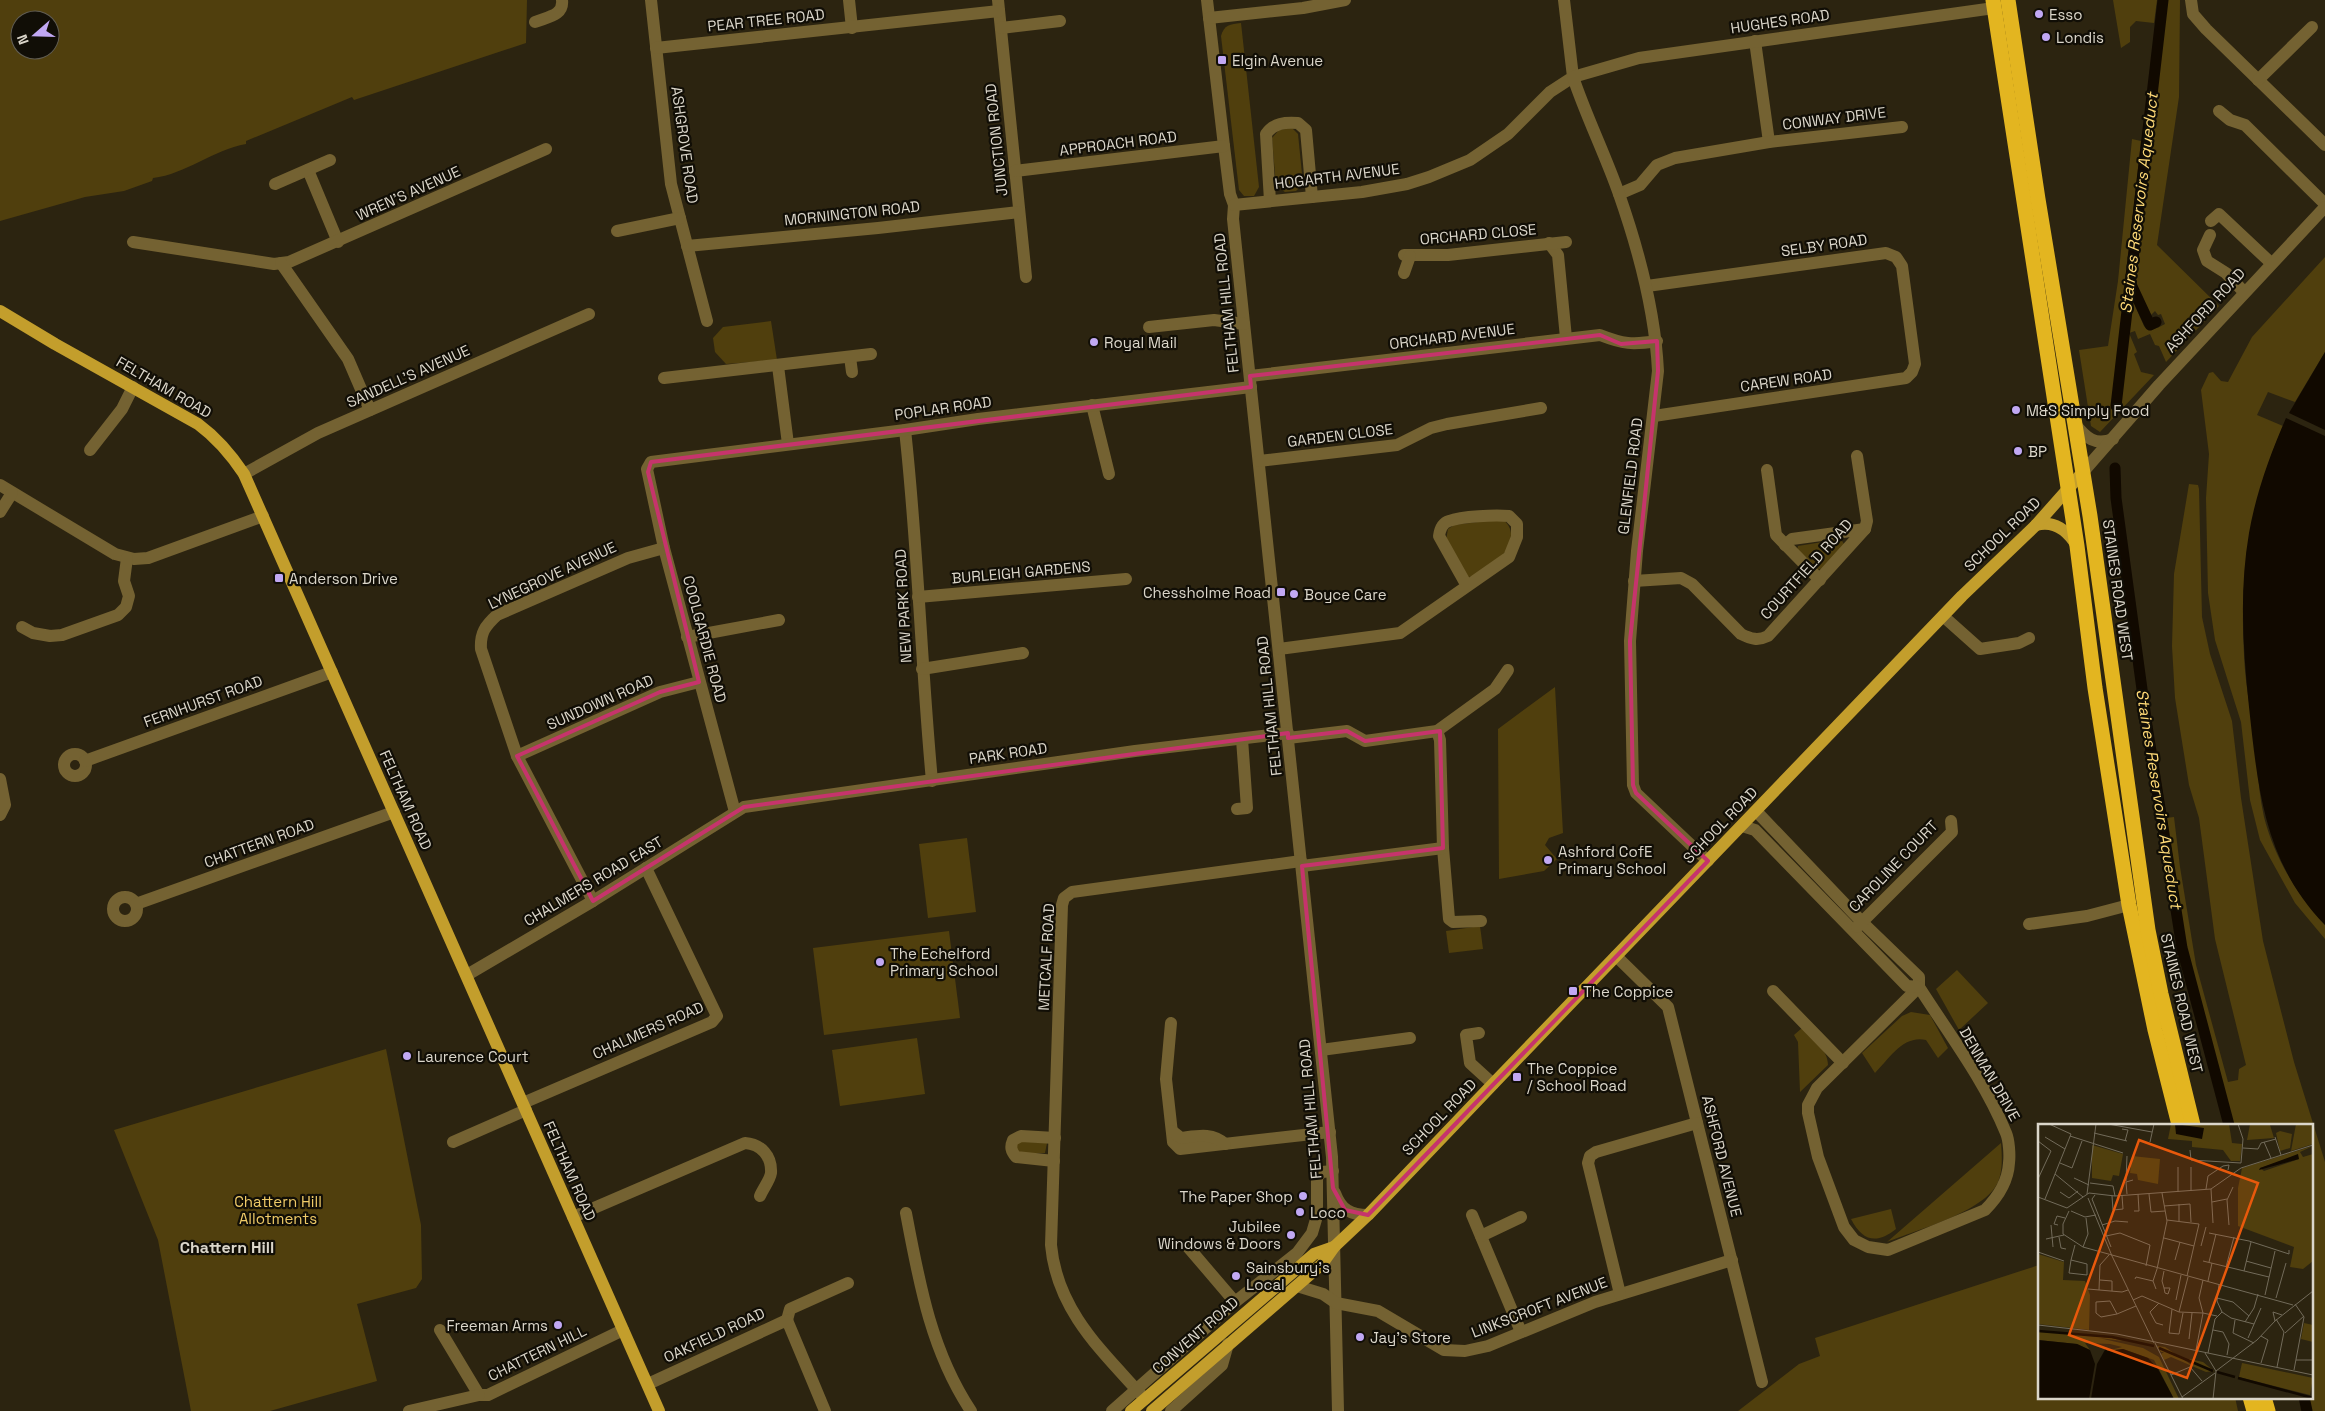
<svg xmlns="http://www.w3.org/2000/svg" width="2325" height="1411" viewBox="0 0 2325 1411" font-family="'Space Grotesk',sans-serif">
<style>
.green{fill:#503f0d;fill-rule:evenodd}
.water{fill:#110900}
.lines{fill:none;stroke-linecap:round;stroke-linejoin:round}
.canal{stroke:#110900;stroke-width:11}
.minor{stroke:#746232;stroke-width:12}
.major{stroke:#c39e2c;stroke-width:12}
.highway{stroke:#e3b520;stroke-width:15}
.marked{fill:none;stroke:#c6346c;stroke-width:4;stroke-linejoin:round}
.poi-dot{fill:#c1a8f3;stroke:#110e06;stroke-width:2}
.labels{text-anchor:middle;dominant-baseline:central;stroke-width:4.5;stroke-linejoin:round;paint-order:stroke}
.poi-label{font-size:15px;fill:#dbd6ca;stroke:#110e06;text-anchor:start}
.street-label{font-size:15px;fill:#dbd6ca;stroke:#110e06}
.park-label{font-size:15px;fill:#f0cb68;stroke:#110e06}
.water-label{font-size:16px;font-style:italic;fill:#ffda77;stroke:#110e06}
.neighbourhood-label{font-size:16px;font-weight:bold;fill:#dbd6ca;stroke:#110e06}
.inset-river{fill:none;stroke:#110900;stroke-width:2.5}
.inset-road{fill:none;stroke:#726b5a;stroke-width:1}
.view{fill:#e8590c;fill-opacity:0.15;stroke:#e8590c;stroke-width:2.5}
.inset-edge{fill:none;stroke:#dbd6ca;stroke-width:2.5}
</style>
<rect width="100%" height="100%" fill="#2c2410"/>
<g class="green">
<path d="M0 0H527L526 43 354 100 352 97 246 141V144C213 150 186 174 153 178L152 181 124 191 85 197 0 221ZM20 20H50V50H20Z"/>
<polygon points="2113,0 2157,0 2154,23 2136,21 2130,27 2130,42 2121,48"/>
<path d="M2167 0H2180L2179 97 2157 245 2219 306 2166 362 2159 346 2155 345 2150 334 2138 339 2135 331 2129 333 2137 352 2134 354 2141 372 2154 375 2100 432 2091 426 2079 350 2108 346 2118 281 2132 139 2141 141 2112 405 2119 407 2131 297 2144 326C2151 332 2158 328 2165 324L2161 314 2158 315 2155 311 2151 315 2133 279Z"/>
<path d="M1241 23 1259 187 1254 196H1244L1239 190 1221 36C1224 25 1230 24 1241 23Z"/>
<polygon points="1292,128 1298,134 1303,184 1296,191 1285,192 1276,186 1272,138 1279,130"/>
<path d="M2325 257V352L2295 402 2268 392 2257 415 2283 426C2251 500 2239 575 2244 655 2245 681 2250 708 2254 734 2257 761 2258 790 2264 817 2274 856 2297 896 2325 925V939L2295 903 2260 840 2250 800 2241 722 2215 640 2208 593 2206 498 2209 454 2201 390 2209 373 2213 372 2221 381 2228 382 2252 337Z"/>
<polygon points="771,321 777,360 726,364 715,352 713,338 723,327"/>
<polygon points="2189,484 2198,485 2199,489 2202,617 2210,654 2232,721 2241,798 2263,941 2294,1062 2325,1162 2325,1411 2310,1411 2307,1397 2311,1397 2311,1125 2233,1125 2186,949 2166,818 2174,817 2180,867 2196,965 2228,1082 2238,1080 2239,1069 2246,1065 2215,939 2199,818 2189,785 2175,698 2172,646 2174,574"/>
<path d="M1502 519C1529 538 1489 576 1467 577L1446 540 1448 529 1454 525Z"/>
<polygon points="1841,539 1845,546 1825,568 1816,570 1797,550 1798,546"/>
<polygon points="1555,687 1563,833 1549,838 1545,845 1557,859 1544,871 1499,879 1498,729"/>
<polygon points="967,838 976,912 928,918 919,844"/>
<polygon points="1480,926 1483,949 1449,953 1446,931"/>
<polygon points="949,931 960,1018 824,1035 813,948"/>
<polygon points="1957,970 1988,1003 1959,1030 1936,989"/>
<path d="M1911 1012 1930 1015 1948 1048 1938 1058 1926 1040C1903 1035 1890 1058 1875 1073L1862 1053 1902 1016Z"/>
<path d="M1802 1028C1812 1039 1828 1049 1828 1065L1800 1092 1798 1042 1794 1035Z"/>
<polygon points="917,1038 925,1094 840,1106 832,1050"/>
<polygon points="386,1049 421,1225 422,1279 416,1288 357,1304 377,1381 270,1411 191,1411 158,1240 114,1130"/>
<polygon points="1016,1141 1047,1143 1045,1153 1020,1153 1016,1150"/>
<path d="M2001 1143C2002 1156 2003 1170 1998 1182 1985 1212 1916 1230 1887 1242Z"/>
<path d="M1891 1209 1896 1229C1877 1244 1863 1242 1851 1219Z"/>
<polygon points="2039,1265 2039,1397 2235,1397 2238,1411 1738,1411 1799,1364 1820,1356 1815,1338"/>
</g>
<g class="water">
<polygon points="2325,352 2325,430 2289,413"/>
<path d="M2286 418 2325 436V925C2264 862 2258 789 2249 707 2243 649 2239 591 2249 533 2256 493 2270 455 2286 418Z"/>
</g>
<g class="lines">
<g class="canal">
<polyline points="2130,282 2150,325 2156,322"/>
<polyline points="2116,406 2163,0"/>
<polyline points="2115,468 2116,498 2147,726 2182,948 2229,1125"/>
<polyline points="2304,1397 2307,1411"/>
</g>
<g class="minor">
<polyline points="651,0 671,184 707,321"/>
<polyline points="849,0 852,28"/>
<polyline points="998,0 1026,277"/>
<polyline points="1207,0 1224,146 1230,194 1234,205 1233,219 1332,1157 1338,1411"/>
<polyline points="2191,0 2193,14 2206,29 2325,145"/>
<polyline points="1209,18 1303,8 1345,0"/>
<path d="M535 22C547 17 564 16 562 0"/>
<polyline points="1001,28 1060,21"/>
<polyline points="1755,41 1769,142"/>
<polyline points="656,48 999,11"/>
<polyline points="2258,80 2312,27"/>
<polyline points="2219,111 2230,120 2245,125 2325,204"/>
<polyline points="308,170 338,242"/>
<polyline points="1015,171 1224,146"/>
<polyline points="275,184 330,160"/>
<polyline points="1619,194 1640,185 1657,165 1675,158 1769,142 1902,127"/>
<path d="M1270 201 1266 134C1274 123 1285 122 1298 123L1306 130 1312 197"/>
<polyline points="1234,205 1362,192 1407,184 1429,177 1470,160 1508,134 1550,92 1573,77 1564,0"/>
<polyline points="2211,221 2219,214 2271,263"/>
<polyline points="617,231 680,218"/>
<polyline points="2210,235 2203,250 2207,261 2226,273 2244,292"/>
<polyline points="133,242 274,264 289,262 546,149"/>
<polyline points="1549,243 1558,255 1566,338"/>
<polyline points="687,246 878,228 1019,212"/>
<polyline points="1404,255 1448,255 1566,242"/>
<polyline points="281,263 348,359 370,410"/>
<polyline points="1404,273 1410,256"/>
<polyline points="1647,286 1886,253 1896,257 1902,266 1915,364 1912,372 1906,378 1654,416"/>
<polyline points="1149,327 1214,320 1244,324"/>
<polyline points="850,357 852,372"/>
<polyline points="778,366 788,444"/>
<path d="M1250 376 1600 335C1623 344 1632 345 1657 341"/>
<polyline points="664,378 871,354"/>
<polyline points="1092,405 1109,474"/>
<path d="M2075 424C2086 438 2095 446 2113 439"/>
<path d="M905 430C918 547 921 664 932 781"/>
<polyline points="90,450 122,409 133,387"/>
<polyline points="1259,461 1397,445 1431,428 1447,424 1541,408"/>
<polyline points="1767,470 1776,535 1820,580"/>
<polyline points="2083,472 2159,385 2325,207"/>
<polyline points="244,474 318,433 589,314"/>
<polyline points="0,485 115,554 134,559 148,558 263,516"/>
<polyline points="0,512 12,493"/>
<polyline points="1785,545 1792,539 1865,529"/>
<path d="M1634 581 1681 578 1692 584 1741 634C1751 639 1758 641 1768 636L1865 529 1867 521 1857 456"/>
<polyline points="918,597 1126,579"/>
<polyline points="1943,616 1980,649 2019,643 2029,638"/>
<polyline points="22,627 33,633 50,636 62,635 118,615 126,607 129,596 124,581 127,558"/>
<polyline points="687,637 779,620"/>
<path d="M1279 649 1400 633 1509 557 1517 537V524L1509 516C1495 515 1462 516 1449 521 1442 523 1440 529 1439 536L1467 586"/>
<polyline points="922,669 1023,653"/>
<polyline points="1437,731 1440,740 1443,848 1449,919 1453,922 1481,921"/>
<polyline points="1288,738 1347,731 1365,741 1437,731 1495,689 1508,670"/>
<circle cx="75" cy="765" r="11"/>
<polyline points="517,756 660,692 699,682"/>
<polyline points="85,761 332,672"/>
<polyline points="0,779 5,805 0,815"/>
<polyline points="1237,809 1247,808 1242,739"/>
<path d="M1756 811 1862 922 1919 977V987C1949 1034 1985 1081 2006 1133 2009 1140 2010 1155 2009 1163 2008 1181 1997 1198 1985 1210L1888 1250 1868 1247 1854 1240 1844 1227 1818 1157 1808 1113V1105L1817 1088 1919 987"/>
<polyline points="735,812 664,548 647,469 651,462 905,430 978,419 1251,387"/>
<polyline points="1742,826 1755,830 1907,986 1919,987"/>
<path d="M1708 861 1636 793 1633 785 1630 641 1637 551 1658 371C1655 310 1639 251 1619 194 1605 154 1586 116 1573 77L1639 58 1994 8"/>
<polyline points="1302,866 1443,848"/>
<circle cx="125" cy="909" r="12"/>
<path d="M593 901 517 756 481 649C480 633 485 626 497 615L628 558 664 548"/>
<polyline points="136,904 394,812"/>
<polyline points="2029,924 2087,916 2129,905"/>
<polyline points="1857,927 1952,832 1951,821"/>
<polyline points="1616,956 1668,1007 1762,1382"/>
<polyline points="467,975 593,901 744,807 1135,751 1288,733"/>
<polyline points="1773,991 1843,1063"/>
<polyline points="1171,1023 1166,1079 1173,1142 1180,1149 1330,1132"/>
<polyline points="1479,1033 1466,1035 1470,1063 1493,1084"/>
<polyline points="1321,1050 1410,1038"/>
<polyline points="523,1103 712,1022 717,1016 646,868"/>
<path d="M1172 1131 1181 1138C1197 1136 1212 1132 1225 1144"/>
<polyline points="453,1142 526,1110"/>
<path d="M1054 1161 1016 1157C1011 1151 1010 1147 1013 1140L1021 1136 1055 1138"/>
<path d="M1335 1193C1341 1209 1350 1215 1368 1215"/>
<path d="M906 1213C919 1282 931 1351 971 1411"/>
<polyline points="1472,1215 1521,1332"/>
<path d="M573 1217 745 1143C761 1144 772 1156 771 1173 770 1180 763 1189 760 1196"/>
<polyline points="1481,1236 1521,1217"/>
<polyline points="1188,1247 1235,1302"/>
<polyline points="1297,1286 1323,1294 1336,1303 1378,1311 1444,1350 1465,1351 1488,1346 1595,1302 1732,1260"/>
<polyline points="1620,1294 1588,1163 1590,1156 1596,1152 1697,1123"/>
<polyline points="787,1320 790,1309 848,1283"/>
<polyline points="440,1330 479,1395 488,1395 623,1330"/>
<polyline points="648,1384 787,1320 825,1411"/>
<path d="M1145 1399C1103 1352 1057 1311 1051 1245L1062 905 1064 898 1072 892 1301 861"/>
<polyline points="409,1411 479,1395"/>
<polyline points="1112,1411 1235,1302 1297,1253 1312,1233 1317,1216 1317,1177 1322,1172 1333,1171"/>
<polyline points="1171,1411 1222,1365 1228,1344"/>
</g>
<g class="major">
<path d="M0 311 55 344 198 424C217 438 230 453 244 474L659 1411"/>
<path d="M2036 525C2054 520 2068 531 2077 546"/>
<polyline points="1131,1411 1314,1254 1334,1247"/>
<polyline points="1152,1411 1322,1264 1334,1247 1368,1215 1493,1084 1962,596 2036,525 2083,472"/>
</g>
<g class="highway">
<polyline points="1993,0 2077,546 2095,688 2129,905 2155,1030 2179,1125"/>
<polyline points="2008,0 2038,199 2090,516 2148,930 2161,994 2193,1125"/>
<polyline points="2250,1397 2254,1411"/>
<polyline points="2264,1397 2268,1411"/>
</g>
</g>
<path class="marked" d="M1600 335 1621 344 1657 341 1658 371 1630 641 1633 785 1636 793 1708 861 1368 1215 1345 1210 1333 1188 1302 866 1443 848 1440 731 1365 741 1347 731 1288 738V733L744 807 593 901 517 756 660 692 699 682 648 472 651 462 1251 387 1250 376Z"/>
<g class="poi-dot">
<circle cx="2039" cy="14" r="5"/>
<circle cx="2046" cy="37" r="5"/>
<rect x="1217" y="55" width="10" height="10" rx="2.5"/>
<circle cx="1094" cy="342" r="5"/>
<circle cx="2016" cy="410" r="5"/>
<circle cx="2018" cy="451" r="5"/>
<rect x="274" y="573" width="10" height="10" rx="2.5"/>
<rect x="1276" y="587" width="10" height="10" rx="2.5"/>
<circle cx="1294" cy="594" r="5"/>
<circle cx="1548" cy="860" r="5"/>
<circle cx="880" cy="962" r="5"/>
<rect x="1568" y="986" width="10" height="10" rx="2.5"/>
<circle cx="407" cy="1056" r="5"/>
<rect x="1512" y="1072" width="10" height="10" rx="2.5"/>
<circle cx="1303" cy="1196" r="5"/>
<circle cx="1300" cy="1212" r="5"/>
<circle cx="1291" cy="1235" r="5"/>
<circle cx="1236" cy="1276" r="5"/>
<circle cx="558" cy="1325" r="5"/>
<circle cx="1360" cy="1337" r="5"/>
</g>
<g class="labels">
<g class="poi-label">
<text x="2049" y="14">Esso</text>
<text x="2056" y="37">Londis</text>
<text x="1232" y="60">Elgin Avenue</text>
<text x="1104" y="342">Royal Mail</text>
<text x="2026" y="410">M&amp;S Simply Food</text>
<text x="2028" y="451">BP</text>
<text x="289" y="578">Anderson Drive</text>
<text x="1271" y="592" text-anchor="end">Chessholme Road</text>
<text x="1304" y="594">Boyce Care</text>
<text x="1558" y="851">Ashford CofE<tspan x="1558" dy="17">Primary School</tspan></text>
<text x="890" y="953">The Echelford<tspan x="890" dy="17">Primary School</tspan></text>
<text x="1583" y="991">The Coppice</text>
<text x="417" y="1056">Laurence Court</text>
<text x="1527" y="1068">The Coppice<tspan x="1527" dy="17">/ School Road</tspan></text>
<text x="1293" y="1196" text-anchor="end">The Paper Shop</text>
<text x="1310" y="1212">Loco</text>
<text x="1281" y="1226" text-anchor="end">Jubilee<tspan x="1281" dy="17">Windows &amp; Doors</tspan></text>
<text x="1246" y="1267">Sainsbury's<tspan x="1246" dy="17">Local</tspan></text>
<text x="548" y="1325" text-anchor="end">Freeman Arms</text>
<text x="1370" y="1337">Jay's Store</text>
</g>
<g class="street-label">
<text transform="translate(766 20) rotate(-6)">PEAR TREE ROAD</text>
<text transform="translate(1780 21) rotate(-8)">HUGHES ROAD</text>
<text transform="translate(1834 118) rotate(-7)">CONWAY DRIVE</text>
<text transform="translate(996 140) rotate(-96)">JUNCTION ROAD</text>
<text transform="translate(1118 143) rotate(-7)">APPROACH ROAD</text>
<text transform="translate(685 145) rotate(82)">ASHGROVE ROAD</text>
<text transform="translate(1337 176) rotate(-7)">HOGARTH AVENUE</text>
<text transform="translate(408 193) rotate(-24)">WREN'S AVENUE</text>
<text transform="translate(852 213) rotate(-6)">MORNINGTON ROAD</text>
<text transform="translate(1478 234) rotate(-5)">ORCHARD CLOSE</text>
<text transform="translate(1824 245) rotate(-8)">SELBY ROAD</text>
<text transform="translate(1226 303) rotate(-96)">FELTHAM HILL ROAD</text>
<text transform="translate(2205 310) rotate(-47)">ASHFORD ROAD</text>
<text transform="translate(1452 336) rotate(-7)">ORCHARD AVENUE</text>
<text transform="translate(408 376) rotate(-24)">SANDELL'S AVENUE</text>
<text transform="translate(1786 380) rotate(-8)">CAREW ROAD</text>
<text transform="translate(164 387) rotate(30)">FELTHAM ROAD</text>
<text transform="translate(943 408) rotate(-8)">POPLAR ROAD</text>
<text transform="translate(1340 435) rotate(-7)">GARDEN CLOSE</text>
<text transform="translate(1630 476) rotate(-83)">GLENFIELD ROAD</text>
<text transform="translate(2002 534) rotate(-44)">SCHOOL ROAD</text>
<text transform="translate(1806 569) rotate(-48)">COURTFIELD ROAD</text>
<text transform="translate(1021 572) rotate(-5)">BURLEIGH GARDENS</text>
<text transform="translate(552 575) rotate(-25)">LYNEGROVE AVENUE</text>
<text transform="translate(2118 590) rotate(82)">STAINES ROAD WEST</text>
<text transform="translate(903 606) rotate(-93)">NEW PARK ROAD</text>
<text transform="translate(705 639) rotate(75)">COOLGARDIE ROAD</text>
<text transform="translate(203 701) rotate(-20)">FERNHURST ROAD</text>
<text transform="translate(600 702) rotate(-24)">SUNDOWN ROAD</text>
<text transform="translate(1269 706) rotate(-96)">FELTHAM HILL ROAD</text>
<text transform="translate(1008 753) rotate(-8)">PARK ROAD</text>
<text transform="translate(406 800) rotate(66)">FELTHAM ROAD</text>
<text transform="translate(1720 825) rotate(-46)">SCHOOL ROAD</text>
<text transform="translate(259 843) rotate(-20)">CHATTERN ROAD</text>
<text transform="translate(1893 866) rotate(-46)">CAROLINE COURT</text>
<text transform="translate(593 881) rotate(-31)">CHALMERS ROAD EAST</text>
<text transform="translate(1046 957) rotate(-87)">METCALF ROAD</text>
<text transform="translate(2182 1003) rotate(77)">STAINES ROAD WEST</text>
<text transform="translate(648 1030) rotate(-24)">CHALMERS ROAD</text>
<text transform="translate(1990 1074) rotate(60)">DENMAN DRIVE</text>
<text transform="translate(1310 1109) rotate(-95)">FELTHAM HILL ROAD</text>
<text transform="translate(1439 1117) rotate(-46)">SCHOOL ROAD</text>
<text transform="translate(1722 1156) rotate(76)">ASHFORD AVENUE</text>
<text transform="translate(570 1171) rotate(66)">FELTHAM ROAD</text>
<text transform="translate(1539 1307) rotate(-21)">LINKSCROFT AVENUE</text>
<text transform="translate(714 1335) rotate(-25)">OAKFIELD ROAD</text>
<text transform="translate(1195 1335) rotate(-41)">CONVENT ROAD</text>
<text transform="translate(537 1353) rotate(-26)">CHATTERN HILL</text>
</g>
<g class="park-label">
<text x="278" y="1201">Chattern Hill<tspan x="278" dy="17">Allotments</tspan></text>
</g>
<g class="water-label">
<text transform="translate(2139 203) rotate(-83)">Staines Reservoirs Aqueduct</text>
<text transform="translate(2159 799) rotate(81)">Staines Reservoirs Aqueduct</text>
</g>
<g class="neighbourhood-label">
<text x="227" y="1247">Chattern Hill</text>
</g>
</g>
<g transform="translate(2038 1124)">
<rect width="275" height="275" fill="#2c2410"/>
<path d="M133 0H191L194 19 204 20 202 37H193L185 26 154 23V17L130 15ZM212 0 232 1 236 14 209 16ZM258 0H275V20L253 27ZM242 7 254 10 252 24 242 27 238 9ZM54 21 85 30 81 52 75 51 73 57 54 54ZM275 22 262 28 265 33 275 30V137L265 145 252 143 256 123 200 102V64L204 44ZM253 34 261 35 226 47 222 44ZM94 32 122 35 120 60 100 56 99 50 92 49ZM0 130 26 138 25 156 47 157 52 171 51 206 0 200ZM266 199 275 201V218L263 215ZM0 207 74 214 85 217 61 214 105 224 121 233 141 275H136L116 236 85 225 69 227 84 223 72 220 47 219 52 226 39 220 0 216ZM119 222 127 223 155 242 151 235 165 238 176 247 168 248 133 233 126 236 123 230 126 228H123ZM204 239 275 254 272 271 201 253Z" fill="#503f0d" fill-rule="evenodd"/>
<path d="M137 0 166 4 164 15 138 10ZM260 30 261 35 221 46 222 44ZM0 216 39 220 52 226 57 240 51 275H0ZM68 224 69 227 85 225 110 234 120 245 136 275H53L59 240Z" fill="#110900"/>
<path class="inset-river" d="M0 207 74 213 116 222M121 224 175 247M179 248 197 253M200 254 275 274"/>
<path class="inset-road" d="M70 0 114 8M200 0 205 15 203 39M84 5 90 6 87 17M56 9 89 17M32 12 85 29M7 13 27 25M237 13 243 31M0 17 13 27 0 55M112 18 116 0M226 18 233 34M205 24 220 25 223 19 238 15M152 26 153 36 203 39M22 39 34 44 44 17M17 50 45 73M36 54 51 61M88 57 89 32M52 59 75 62 77 72M168 65 170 52 185 42 191 41 190 46M173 65 175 99M153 67V43M22 68 31 74 40 67M140 68V43M49 70 58 0M89 70 88 58 95 56M111 70 113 88 127 87M57 71 54 75 73 123M74 72 75 86 85 85 84 72M0 73 29 84 51 69 77 72 173 65 203 44 275 21M50 74 74 132 116 219M7 75 33 10 11 0M174 78 189 75M141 80V97M126 82 152 80 153 98M31 87 25 100V110L45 123 255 181M33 87 47 93 58 91M96 87H101L100 70M129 96 161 100 149 152M13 101 15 123M20 101 16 100 19 92 27 94M64 101 77 97 90 98M191 101 189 76 195 63M171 109 211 117 251 130V126M68 112 82 109 112 121 108 142M21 113 23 124 28 125M126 114 156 122M8 115 26 111M163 122 168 103M45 123 50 110 48 94M0 128 26 137M33 136 49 140V151L31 149 33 136 37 121M137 136 142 118M165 137 231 153M208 137 233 144M171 138 178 110M188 143 196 113M119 145 129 97 124 69M206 147 213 118M97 155 98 153 115 157M62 156 74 157V167M165 156 161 174 165 189 179 192M170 157 174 139M181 160 179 177 184 188 193 194 216 200M126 164H132L130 170 127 169 126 164 124 157 126 147M50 165 84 168 90 166M118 165 115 157 119 145M61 166 62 141 71 131M227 171 237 127M179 174 195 178 211 192M238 174 248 139M95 176 104 172 141 188 165 189 158 226M138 176 143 151M121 179 112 188 118 199 125 201M134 185 131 209 141 210 145 189M141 188 150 153M79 190 72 177 58 178V189L63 193 79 190 98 182M238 195 246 208 239 243M197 196 195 209 216 219M237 197 235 188 244 191M207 198 216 184 220 170M0 201 79 210 275 251M175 206 185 208 191 220 189 231M247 209 266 192M210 214 223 184M151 215 154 189M117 219 145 275M167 229 178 247M170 229 177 195 184 188M258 236H275M223 239 230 216 223 212M256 246 266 193 257 180M133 251 152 243 164 257M144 273 177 249M175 275 178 247 219 216 237 197 275 167"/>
<path class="view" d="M101 16 220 59 149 254 31 211Z"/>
<rect width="275" height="275" class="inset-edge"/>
</g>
<g transform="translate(35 35) rotate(250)"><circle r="24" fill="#110e06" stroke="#625e54"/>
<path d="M0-4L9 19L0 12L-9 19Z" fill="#c1a8f3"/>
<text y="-8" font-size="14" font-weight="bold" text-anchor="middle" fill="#dbd6ca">N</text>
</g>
</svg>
